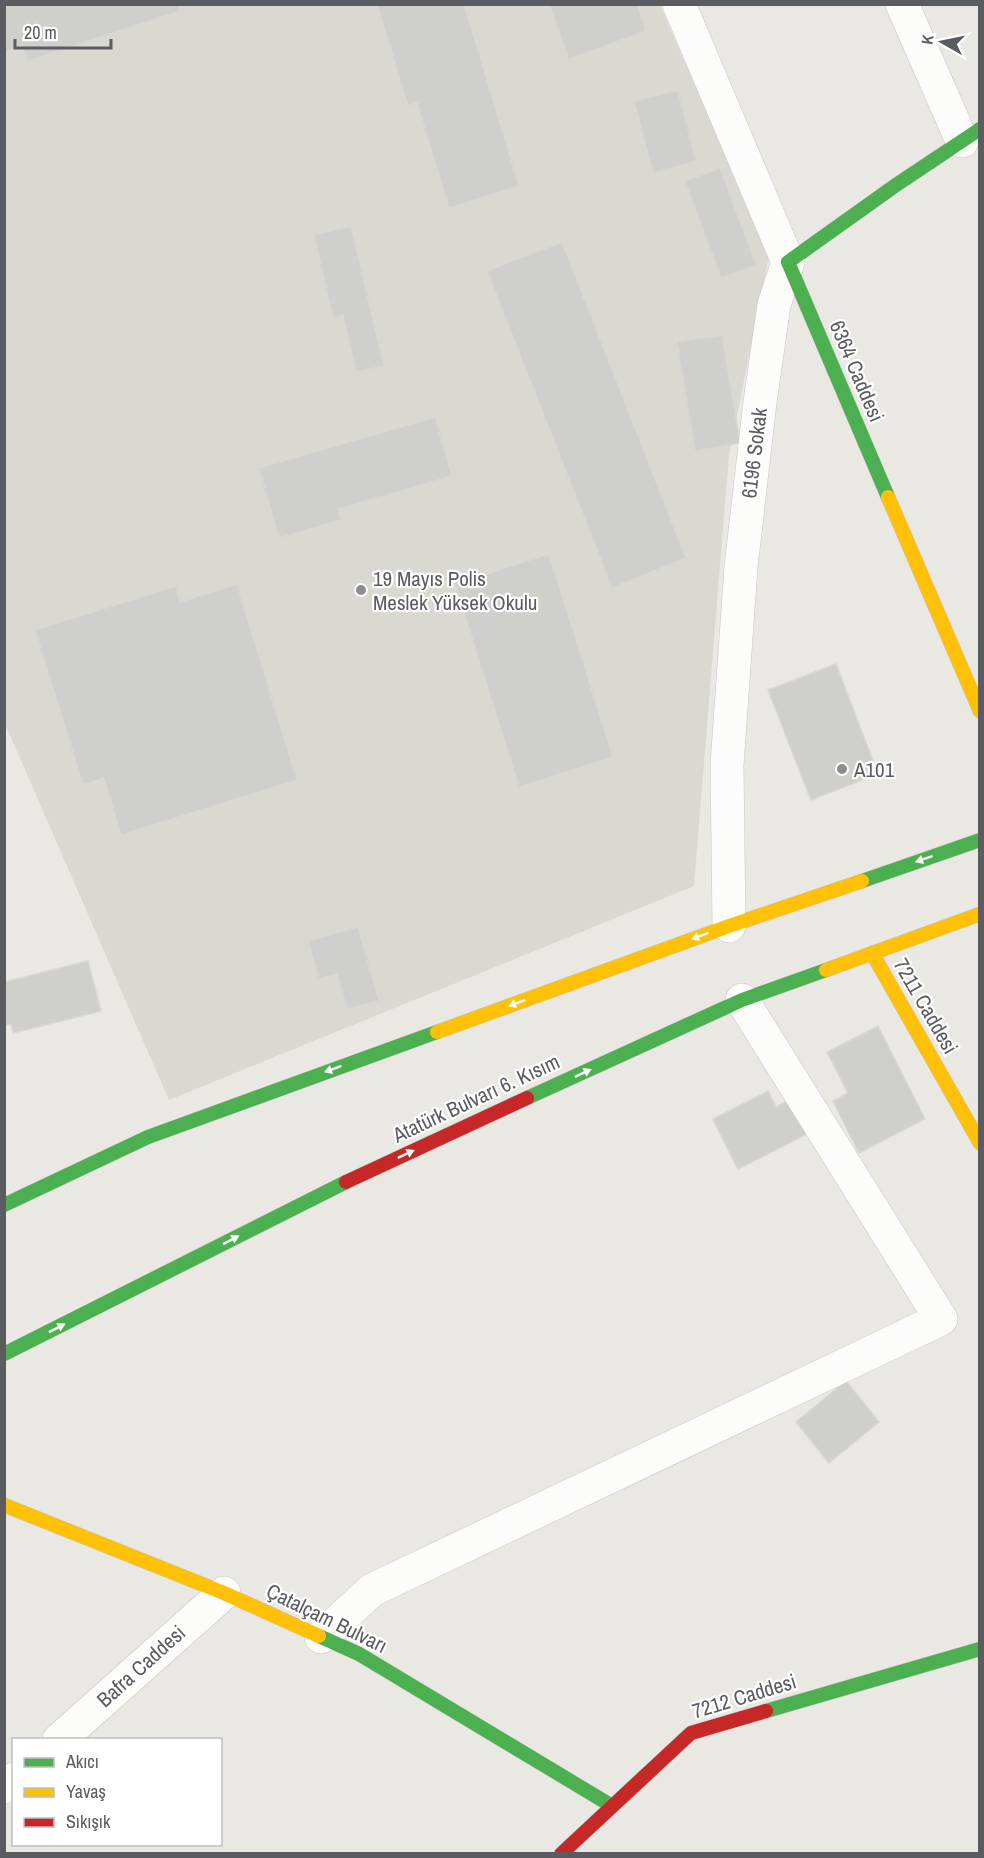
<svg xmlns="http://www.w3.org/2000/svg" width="984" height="1858" viewBox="0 0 984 1858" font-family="'Archivo Narrow',sans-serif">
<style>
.education{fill:#d9d8d1}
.building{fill:#cfcfcc;stroke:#d8d7d2;stroke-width:1.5}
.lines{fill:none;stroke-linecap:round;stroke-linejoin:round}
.street-casing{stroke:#c6c6c5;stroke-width:34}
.fast-casing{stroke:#c5c5c3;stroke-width:15}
.slow-casing{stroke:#c5c5c3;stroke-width:15}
.jam-casing{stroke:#c5c5c3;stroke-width:15}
.street{stroke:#fcfcfb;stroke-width:33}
.fast{stroke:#4caf50;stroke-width:14}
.slow{stroke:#ffc107;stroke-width:14}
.jam{stroke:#c62828;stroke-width:14}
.oneway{fill:#f6fbf6}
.poi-dot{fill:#8c8d8e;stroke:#fff;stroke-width:2}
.labels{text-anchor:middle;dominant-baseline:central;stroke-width:4.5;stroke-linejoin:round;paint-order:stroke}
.street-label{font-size:21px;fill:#5a5c60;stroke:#fff}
.poi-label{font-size:21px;fill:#5a5c60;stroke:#fff;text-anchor:start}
</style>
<rect width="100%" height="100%" fill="#e9e8e3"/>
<polygon class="education" points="4,5 660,5 769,256 729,455 694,886 169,1100 5,724"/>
<g class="building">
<polygon points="4,4 178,4 180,11 28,61 23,46 4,52"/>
<polygon points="377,4 464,4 519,186 449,208 417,103 408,106"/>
<polygon points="549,4 637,4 646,31 569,59"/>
<polygon points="678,90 696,161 653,173 634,101"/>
<polygon points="720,168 756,265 721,278 685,181"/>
<polygon points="351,226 384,366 356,372 343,315 333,318 314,235"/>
<polygon points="562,242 686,558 612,588 487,271"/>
<polygon points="722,335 740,443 695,451 677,342"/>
<polygon points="435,417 452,476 338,509 341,520 279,538 259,468"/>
<polygon points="549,554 613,757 519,787 455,584"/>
<polygon points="237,584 297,780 121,835 104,778 83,785 35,630 176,586 180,602"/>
<polygon points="836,664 878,774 811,800 768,690"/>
<polygon points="358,927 379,1001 347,1009 337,974 319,979 308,941"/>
<polygon points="88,961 101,1011 13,1033 11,1024 4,1026 4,982"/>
<polygon points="878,1026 925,1119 859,1153 833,1101 848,1093 827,1052"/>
<polygon points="768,1091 776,1107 789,1100 807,1134 738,1169 713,1119"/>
<polygon points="846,1381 879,1422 829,1463 796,1422"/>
</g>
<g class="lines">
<defs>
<g id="street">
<polyline points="679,4 788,262 774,305 760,402 741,567 727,765 729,926"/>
<polyline points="902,4 962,141"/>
<polyline points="321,1637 372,1590 941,1319 742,1000"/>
<polyline points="59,1740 224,1593"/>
<polyline points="4,1787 14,1779"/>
</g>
<g id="fast">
<polyline points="888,497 788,262 896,185 980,129"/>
<polyline points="862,881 980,840"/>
<polyline points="527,1098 742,1000 826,970"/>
<polyline points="4,1205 148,1137 437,1032"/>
<polyline points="4,1354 346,1182"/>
<polyline points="319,1636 359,1654 612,1806"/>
<polyline points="766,1711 980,1649"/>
</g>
<g id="slow">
<polyline points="888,497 980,711"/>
<polyline points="872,953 980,1143"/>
<polyline points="826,970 980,914"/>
<polyline points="437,1032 729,926 862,881"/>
<polyline points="4,1505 224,1593 319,1636"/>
</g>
<g id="jam">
<polyline points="346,1182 527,1098"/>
<polyline points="561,1854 691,1733 766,1711"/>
</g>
</defs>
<use href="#street" class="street-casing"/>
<use href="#fast" class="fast-casing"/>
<use href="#slow" class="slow-casing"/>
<use href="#jam" class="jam-casing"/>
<use href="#street" class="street"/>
<use href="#fast" class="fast"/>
<use href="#slow" class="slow"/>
<use href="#jam" class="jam"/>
</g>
<defs><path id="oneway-solid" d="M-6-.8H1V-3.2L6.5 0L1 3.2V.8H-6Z" transform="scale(1.5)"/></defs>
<g class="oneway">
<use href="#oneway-solid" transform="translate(924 859) rotate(161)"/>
<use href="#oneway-solid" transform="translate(700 936) rotate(160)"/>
<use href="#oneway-solid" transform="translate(517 1003) rotate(160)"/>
<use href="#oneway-solid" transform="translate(333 1069) rotate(160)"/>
<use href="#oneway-solid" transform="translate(583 1073) rotate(-25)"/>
<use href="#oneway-solid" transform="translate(406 1154) rotate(-25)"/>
<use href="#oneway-solid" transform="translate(231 1240) rotate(-27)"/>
<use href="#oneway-solid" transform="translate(57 1328) rotate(-27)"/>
</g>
<g class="poi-dot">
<circle cx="361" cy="590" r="6"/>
<circle cx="842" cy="769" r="6"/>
</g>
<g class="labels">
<g class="street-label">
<text transform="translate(857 371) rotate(67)">6364 Caddesi</text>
<text transform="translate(754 453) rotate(-83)">6196 Sokak</text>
<text transform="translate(926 1006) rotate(60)">7211 Caddesi</text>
<text transform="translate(476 1098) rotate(-25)">Atatürk Bulvarı 6. Kısım</text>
<text transform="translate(327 1618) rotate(26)">Çatalçam Bulvarı</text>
<text transform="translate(141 1666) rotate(-42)">Bafra Caddesi</text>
<text transform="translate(744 1696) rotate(-17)">7212 Caddesi</text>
</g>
<g class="poi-label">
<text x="373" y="578">19 Mayıs Polis<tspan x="373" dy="24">Meslek Yüksek Okulu</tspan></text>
<text x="854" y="769">A101</text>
</g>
</g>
<rect width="984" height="1858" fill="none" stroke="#5a5c60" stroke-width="12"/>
<rect x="12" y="1738" width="210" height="108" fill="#ffffff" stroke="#bdbebf" stroke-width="1.5"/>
<rect x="24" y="1758" width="30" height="9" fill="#4caf50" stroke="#bdbebf" stroke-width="1.5"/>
<text x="66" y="1768" font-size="18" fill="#5a5c60">Akıcı</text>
<rect x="24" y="1788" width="30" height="9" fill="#ffc107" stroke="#bdbebf" stroke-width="1.5"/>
<text x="66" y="1798" font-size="18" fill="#5a5c60">Yavaş</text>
<rect x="24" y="1818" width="30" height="9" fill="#c62828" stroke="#bdbebf" stroke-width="1.5"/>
<text x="66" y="1828" font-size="18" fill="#5a5c60">Sıkışık</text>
<g transform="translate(942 42) rotate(279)" stroke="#ffffff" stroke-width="4.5" paint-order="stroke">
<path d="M0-4.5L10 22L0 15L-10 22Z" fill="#5a5c60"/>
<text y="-9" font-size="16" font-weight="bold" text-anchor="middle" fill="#5a5c60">K</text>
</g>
<path d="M15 39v9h96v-9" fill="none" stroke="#5a5c60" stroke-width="3"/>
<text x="24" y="39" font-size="18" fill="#5a5c60" stroke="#ffffff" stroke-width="4.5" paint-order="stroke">20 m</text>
</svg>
